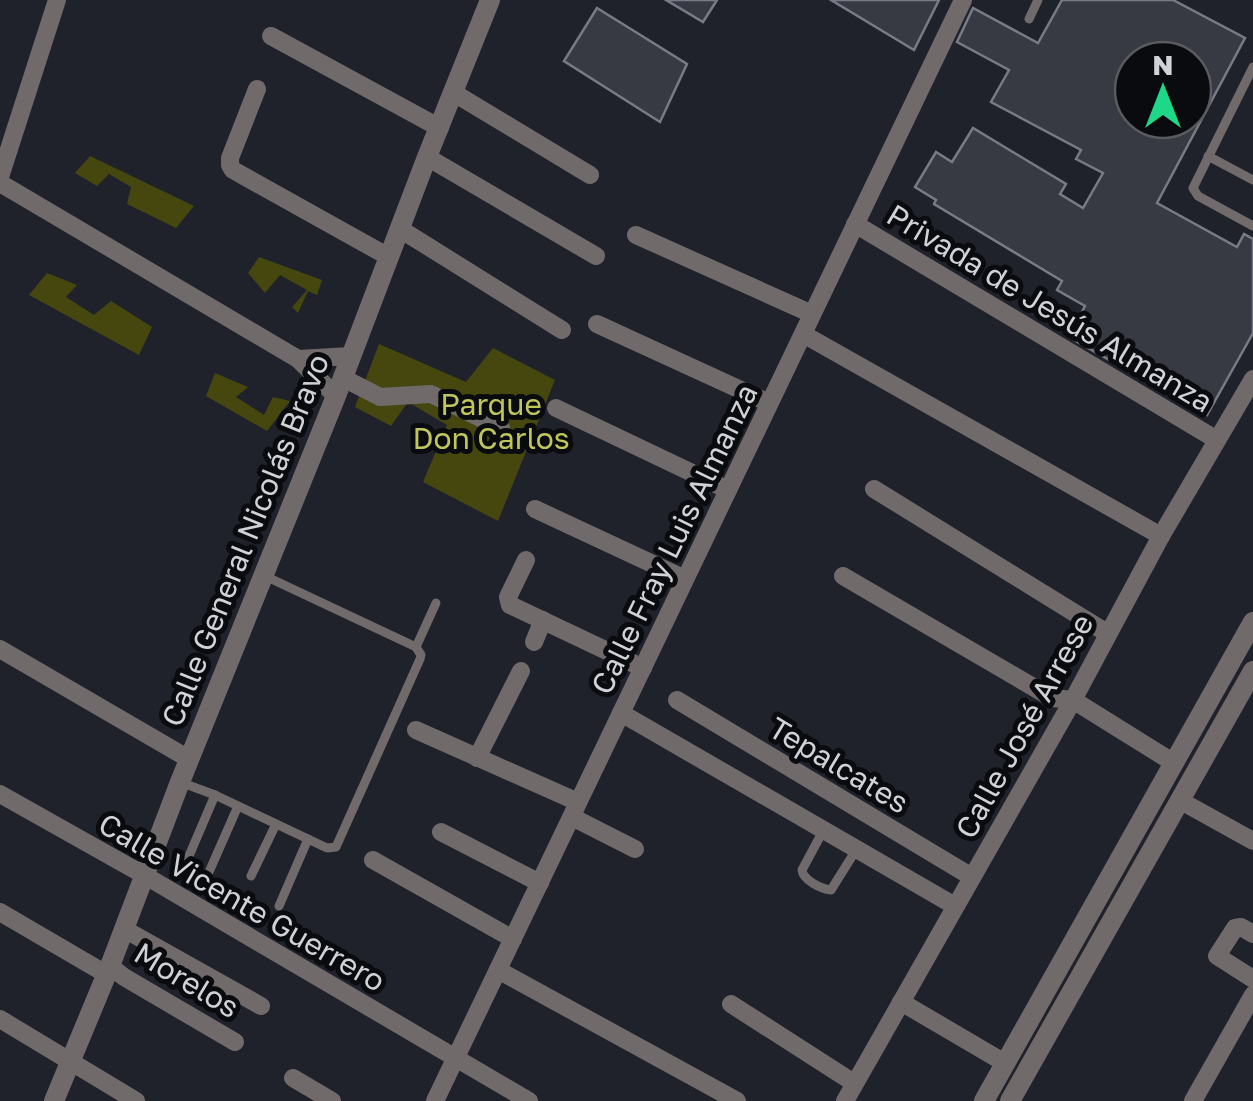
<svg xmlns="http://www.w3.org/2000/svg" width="1253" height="1101" viewBox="0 0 1253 1101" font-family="'Golos Text',sans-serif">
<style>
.green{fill:#45470f}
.building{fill:#373943;stroke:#787b86;stroke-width:2.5;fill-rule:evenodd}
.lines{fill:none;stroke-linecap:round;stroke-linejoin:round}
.service{stroke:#716a6b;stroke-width:9}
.minor{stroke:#716a6b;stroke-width:18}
.tertiary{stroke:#716a6b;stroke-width:20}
.labels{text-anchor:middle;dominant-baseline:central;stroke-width:10;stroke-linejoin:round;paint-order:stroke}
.street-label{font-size:30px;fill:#d0d2d8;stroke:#0a0b0f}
.park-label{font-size:30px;fill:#c1c65c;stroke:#0a0b0f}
</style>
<rect width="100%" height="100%" fill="#1f222b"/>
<g class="green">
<polygon points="90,156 194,206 176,228 127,204 131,187 109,174 97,186 75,173"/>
<polygon points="259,257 322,280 317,295 308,291 298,313 292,307 307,290 280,275 265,293 248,273"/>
<polygon points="47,273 77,285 66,297 94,315 111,301 152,327 139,355 29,295"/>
<polygon points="379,344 466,382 493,348 555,380 498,521 423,482 447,425 408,402 391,426 355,407"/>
<polygon points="215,373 248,387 236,397 264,415 273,397 290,401 267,431 206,396"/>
</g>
<g class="building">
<polygon points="666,0 717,0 703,22"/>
<polygon points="831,0 939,0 914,50"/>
<path d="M1062 0H1173L1245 38 1157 203 1237 247 1244 234 1253 239V333L1207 415 1074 340 1081 328 1075 325 1085 306 1057 290 1062 281 934 204 936 200 915 187 936 152 952 162 973 128 1066 184 1060 194 1083 208 1103 173 1076 159 1081 150 991 102 1009 70 957 42 973 8 1038 43ZM1133 60H1193V120H1133Z"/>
<polygon points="597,8 687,64 660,122 564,61"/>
</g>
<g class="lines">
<g class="service">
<polyline points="1029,19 1038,0"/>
<polyline points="1253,67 1193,188 1198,196 1253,226"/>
<polyline points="1208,156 1253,180"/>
<polyline points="416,647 436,603"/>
<polyline points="180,782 215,795 327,848 336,847 420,659 421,655 416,647 265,576"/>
<path d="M823 831 802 870C803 880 821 889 831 890L856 850"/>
<polyline points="186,863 215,795"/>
<polyline points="209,872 238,806"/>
<polyline points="251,876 276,824"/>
<polyline points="279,906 308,839"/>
</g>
<g class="minor">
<polyline points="271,36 440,128"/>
<polyline points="257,89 230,158 230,165 233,170 389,257"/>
<polyline points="454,93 590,175"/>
<polyline points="427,157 596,256"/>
<polyline points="0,177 57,0"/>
<polyline points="0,183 298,359 336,396"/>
<polyline points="855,224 1217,440"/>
<polyline points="400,229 562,330"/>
<polyline points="636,235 812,314"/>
<polyline points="597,324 769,403"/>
<polyline points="803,334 1161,536"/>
<polyline points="298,359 351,356"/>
<polyline points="343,378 380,397 431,394 501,428"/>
<polyline points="556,408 728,490"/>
<polyline points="874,489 1107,633"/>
<polyline points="535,509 685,579"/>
<polyline points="526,560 508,597 510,605 643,668"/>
<polyline points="843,576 1052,698 1073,700 1174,763"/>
<polyline points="534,642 543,620"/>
<polyline points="0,649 189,759"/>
<polyline points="677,700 972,877"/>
<polyline points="621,713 955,906"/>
<polyline points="416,730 578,802"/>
<polyline points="477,758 521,671"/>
<polyline points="0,794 144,875 529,1101"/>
<polyline points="1181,801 1253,841"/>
<polyline points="572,817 635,849"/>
<polyline points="441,832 540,883"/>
<polyline points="373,860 513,939"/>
<polyline points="0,912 106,974"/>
<polyline points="124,929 261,1006"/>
<polyline points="1253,934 1241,927 1235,928 1217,956 1253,979"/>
<polyline points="110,966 124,977 235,1042"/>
<polyline points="498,970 737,1101"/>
<polyline points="901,1002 1005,1063"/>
<polyline points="731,1004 854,1083"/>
<polyline points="0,1019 136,1101"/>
<polyline points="293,1078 332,1101"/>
<polyline points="435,1101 963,0"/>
<polyline points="845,1101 1073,700 1161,536 1253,379"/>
<polyline points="1193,1101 1253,995"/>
</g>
<g class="tertiary">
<polyline points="54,1101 110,966 180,782 336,396 427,157 490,0"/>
<polyline points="984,1101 1253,622"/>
<polyline points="1010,1101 1253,671"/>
</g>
</g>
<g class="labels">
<g class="street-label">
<text transform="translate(1050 308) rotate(31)">Privada de Jesús Almanza</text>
<text transform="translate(674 539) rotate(-64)">Calle Fray Luis Almanza</text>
<text transform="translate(245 540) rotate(-68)">Calle General Nicolás Bravo</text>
<text transform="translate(1024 726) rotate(-61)">Calle José Arrese</text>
<text transform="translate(839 765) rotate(31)">Tepalcates</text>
<text transform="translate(242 902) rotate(30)">Calle Vicente Guerrero</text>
<text transform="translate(187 980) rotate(31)">Morelos</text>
</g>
<g class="park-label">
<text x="491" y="404">Parque<tspan x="491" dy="34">Don Carlos</tspan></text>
</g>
</g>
<g transform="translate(1163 90)"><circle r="48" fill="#0a0b0f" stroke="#595b5f" stroke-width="2.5"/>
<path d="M0-8L18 38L0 25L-18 38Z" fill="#1ed888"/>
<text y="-15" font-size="28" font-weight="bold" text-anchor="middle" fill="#d0d2d8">N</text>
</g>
</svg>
